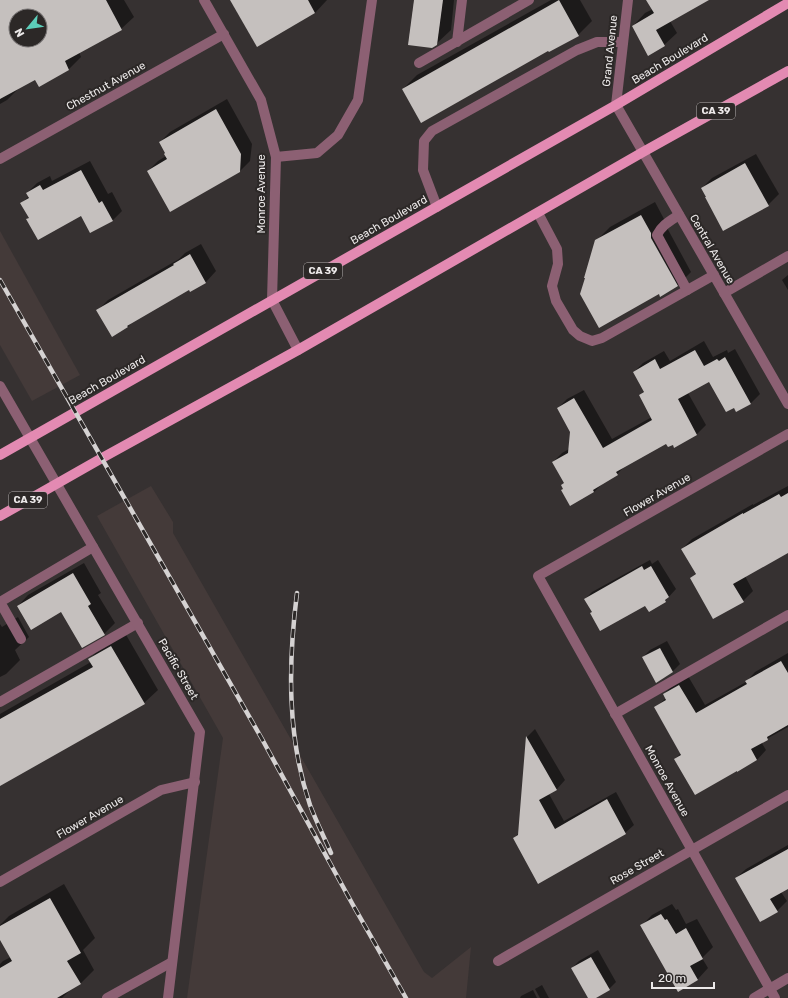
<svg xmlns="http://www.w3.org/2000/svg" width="788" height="998" viewBox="0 0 788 998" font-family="Rubik,sans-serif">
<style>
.built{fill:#443a39}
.shadow{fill:#0007;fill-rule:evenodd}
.building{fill:#c5c0be;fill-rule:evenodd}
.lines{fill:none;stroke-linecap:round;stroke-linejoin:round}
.service{stroke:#8c6073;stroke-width:10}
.minor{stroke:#8c6073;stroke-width:10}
.primary{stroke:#e38ab2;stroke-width:10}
.rail-casing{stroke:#d5d2d2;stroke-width:4.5}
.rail{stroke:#2c2827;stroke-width:3;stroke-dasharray:9;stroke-linecap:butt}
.labels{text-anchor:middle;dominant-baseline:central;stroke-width:4;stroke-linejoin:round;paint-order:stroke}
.shield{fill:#2c2827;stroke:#b2afaf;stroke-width:1}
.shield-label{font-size:10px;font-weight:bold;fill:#ece9e9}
.street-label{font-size:11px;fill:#ece9e9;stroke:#2c2827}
</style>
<rect width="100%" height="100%" fill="#363131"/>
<g class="built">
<polygon points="0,231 80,375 32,401 0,345"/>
<polygon points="151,486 173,522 173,533 424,972 432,978 471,947 466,998 187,998 223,738 97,516"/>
</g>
<g class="shadow">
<path d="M0 0H124L134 17 121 29 79 52 81 57 69 69 39 85 35 79 19 88 7 100 0 104ZM16 16H40V40H16Z"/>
<polygon points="231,0 327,0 315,13"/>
<polygon points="415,0 454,0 451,30 436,44"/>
<polygon points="551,0 580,0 592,21 578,35 549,50 403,89 417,75"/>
<polygon points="647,0 707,0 670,21 677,33 664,45 633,26 645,13 653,9"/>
<polygon points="227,99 252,144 250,161 239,172 148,171 158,161 166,156 166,153 160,142 170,132"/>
<polygon points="756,154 779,194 768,205 724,230 702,188 712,178"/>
<polygon points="90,161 108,194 112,192 122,211 113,220 91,232 82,214 27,219 30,217 22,203 29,196 27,193 37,183 50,176 52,181"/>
<polygon points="655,202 664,219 665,224 691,272 677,286 659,292 586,278 596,241 610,227"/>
<polygon points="201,244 216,271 206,282 190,291 189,289 133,321 128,327 98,310 108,300 179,259 185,253"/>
<polygon points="788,275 788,290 782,280"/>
<polygon points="704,341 713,357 727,350 728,353 735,349 760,394 751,403 737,411 709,381 688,393 706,425 697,434 675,446 673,443 667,442 626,465 617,474 603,483 594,492 564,488 565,483 553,462 562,453 569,449 571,431 558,408 567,399 584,390 612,439 652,417 640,395 644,391 634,372 643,363 664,351 670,361"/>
<polygon points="788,486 788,552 745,576 753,591 743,601 691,578 696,573 682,549 692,539 753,504 753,505"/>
<polygon points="650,560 652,564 658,560 676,589 665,601 593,611 585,599 592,592"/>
<polygon points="84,563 101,593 98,595 115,623 104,634 62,611 18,606 28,595"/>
<polygon points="18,617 29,637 15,650 20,660 6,674 0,677 0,624 2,627"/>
<polygon points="125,633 158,690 144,703 0,784 0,714 91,662 90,659 103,645"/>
<polygon points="667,641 680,664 673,671 657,681 643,657 650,650"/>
<polygon points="788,653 788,727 761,742 766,750 757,760 738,770 675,759 681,753 655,708 666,698 664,694 673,685 688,676 705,705 746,682 755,672"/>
<polygon points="535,729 565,780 557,789 549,794 564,821 616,792 634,825 625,833 514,838 519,833 527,737"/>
<polygon points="788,845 788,888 781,892 787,901 777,911 736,878 746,869"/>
<polygon points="64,884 95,938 83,950 94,970 80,984 70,990 62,998 0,998 0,964 3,961 11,957 0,938 0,925 9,916"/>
<polygon points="672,904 676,910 678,909 686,924 697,919 713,947 702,958 708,968 698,979 678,990 642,925 652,915"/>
<polygon points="598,950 616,982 609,989 594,998 589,998 572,968 579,961"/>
<polygon points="542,985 549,998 540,998 535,989"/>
<polygon points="533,990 537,998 520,998 521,996"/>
</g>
<g class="building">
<path d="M0 0H106L122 30 65 61 69 70 39 87 35 80 0 99ZM16 16H40V40H16Z"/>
<polygon points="230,0 308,0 315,13 257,47"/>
<polygon points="414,0 443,0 437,45 432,48 408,45"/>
<polygon points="559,0 579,36 549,52 548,51 421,123 402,89"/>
<polygon points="646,0 709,0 656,30 665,46 648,56 632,26 654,13"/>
<polygon points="216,109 241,154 240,172 170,212 147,171 167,159 164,154 165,153 159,142"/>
<polygon points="745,163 769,206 723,231 705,197 706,197 701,188"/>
<polygon points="81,170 99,203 102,201 113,221 90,233 81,216 38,240 26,219 29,218 20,203 29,198 26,193 40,185 43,190"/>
<polygon points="641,215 651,233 651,238 678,286 660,297 659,294 599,328 580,294 585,278 584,278 595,240"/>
<polygon points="190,254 206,283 190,292 189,290 127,326 128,327 112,337 96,310 174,265 173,264"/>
<polygon points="695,350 704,366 717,359 719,361 725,357 751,404 736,412 734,408 726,412 709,382 678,399 697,435 674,448 673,445 668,447 666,444 616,472 618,475 593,490 594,492 570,506 561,490 563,489 561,485 564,483 552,462 568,453 570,432 557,408 574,398 603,448 652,420 639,395 644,392 633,372 655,359 660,369"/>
<polygon points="788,493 788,553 733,584 744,602 713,619 690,578 696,574 681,549 743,513 743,514 779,494 781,497"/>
<polygon points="642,566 644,570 651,566 669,597 665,600 666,602 649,612 645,606 600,631 590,613 592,612 584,599"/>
<polygon points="73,573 91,604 88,606 105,635 82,648 61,612 31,630 17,606"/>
<polygon points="111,646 145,704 0,786 0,719 93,667 88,659"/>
<polygon points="660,648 673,672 656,683 642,657"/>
<polygon points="781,661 788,673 788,725 767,737 768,740 751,749 757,760 737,772 737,771 695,795 674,759 681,755 654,707 666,700 663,694 679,685 696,713 747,684 745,681"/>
<polygon points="526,736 557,790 539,800 555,829 607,799 626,834 538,884 513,838 518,835"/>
<polygon points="788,849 788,889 770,899 778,912 760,922 735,878"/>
<polygon points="50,898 81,953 67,961 81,984 57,998 0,998 0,968 12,961 0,940 0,926"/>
<polygon points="661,914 665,920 667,919 676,934 686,928 703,959 690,966 698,980 678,992 640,925"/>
<polygon points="591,957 610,990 596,998 588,998 571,968"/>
</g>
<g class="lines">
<g class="service">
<polyline points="457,42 462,0"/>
<polyline points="419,63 529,0"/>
<polyline points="276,157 317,153 338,135 358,100 372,0"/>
<polyline points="437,207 423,170 424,141 432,131 577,50 597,42 623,42"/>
<polyline points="538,213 557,249 558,264 552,286 556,301 573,330 580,336 592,341 602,338 714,275"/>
<path d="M679 215C670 221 662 225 657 235L687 290"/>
<polyline points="724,293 788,256"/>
<polyline points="21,639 0,602 93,547"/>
<polyline points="0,702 138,623"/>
<polyline points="615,714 788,615"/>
<polyline points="107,998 172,962"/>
<polyline points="754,998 788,978"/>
</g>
<g class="minor">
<polyline points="204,0 261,100 276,157 272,300 298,350"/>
<polyline points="628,0 616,105 788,404"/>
<polyline points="0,159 224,34"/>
<polyline points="0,386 200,732 168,998"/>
<polyline points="0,882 161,790 195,782"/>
<polyline points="498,961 788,795"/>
<polyline points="775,998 538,576 788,434"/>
</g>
<g class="primary">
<polyline points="0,455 616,105 788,3"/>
<polyline points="0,516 102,458 298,350 643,152 788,71"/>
</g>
<defs>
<g id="rail">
<polyline points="0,280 262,739 353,905 406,998"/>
<path d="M297 593C288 664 287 737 310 805 316 821 324 837 331 853"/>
</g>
</defs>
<use href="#rail" class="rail-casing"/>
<use href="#rail" class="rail"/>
</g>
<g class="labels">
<g class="shield">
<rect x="697" y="103" width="38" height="16" rx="3"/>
<rect x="304" y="263" width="38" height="16" rx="3"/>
<rect x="9" y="492" width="38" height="16" rx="3"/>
</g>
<g class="shield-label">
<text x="716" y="111">CA 39</text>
<text x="323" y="271">CA 39</text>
<text x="28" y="500">CA 39</text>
</g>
<g class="street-label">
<text transform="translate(610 51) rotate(-84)">Grand Avenue</text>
<text transform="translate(670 59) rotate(-31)">Beach Boulevard</text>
<text transform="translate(106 86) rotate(-29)">Chestnut Avenue</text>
<text transform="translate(261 194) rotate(-90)">Monroe Avenue</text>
<text transform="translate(389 220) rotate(-30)">Beach Boulevard</text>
<text transform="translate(712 249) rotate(60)">Central Avenue</text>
<text transform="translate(107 380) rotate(-30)">Beach Boulevard</text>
<text transform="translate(657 495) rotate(-30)">Flower Avenue</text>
<text transform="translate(178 669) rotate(60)">Pacific Street</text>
<text transform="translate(667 781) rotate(61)">Monroe Avenue</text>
<text transform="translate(90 817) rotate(-30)">Flower Avenue</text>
<text transform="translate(637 867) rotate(-30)">Rose Street</text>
</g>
</g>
<g transform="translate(28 28) rotate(241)"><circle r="19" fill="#2c2827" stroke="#797575"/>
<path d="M0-3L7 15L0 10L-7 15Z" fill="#5cceba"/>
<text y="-6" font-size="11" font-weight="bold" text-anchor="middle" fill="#ece9e9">N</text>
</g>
<path d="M652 982v6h62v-6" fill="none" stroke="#ece9e9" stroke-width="2"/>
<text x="658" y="982" font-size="12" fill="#ece9e9" stroke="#2c2827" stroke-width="3" paint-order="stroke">20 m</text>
</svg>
